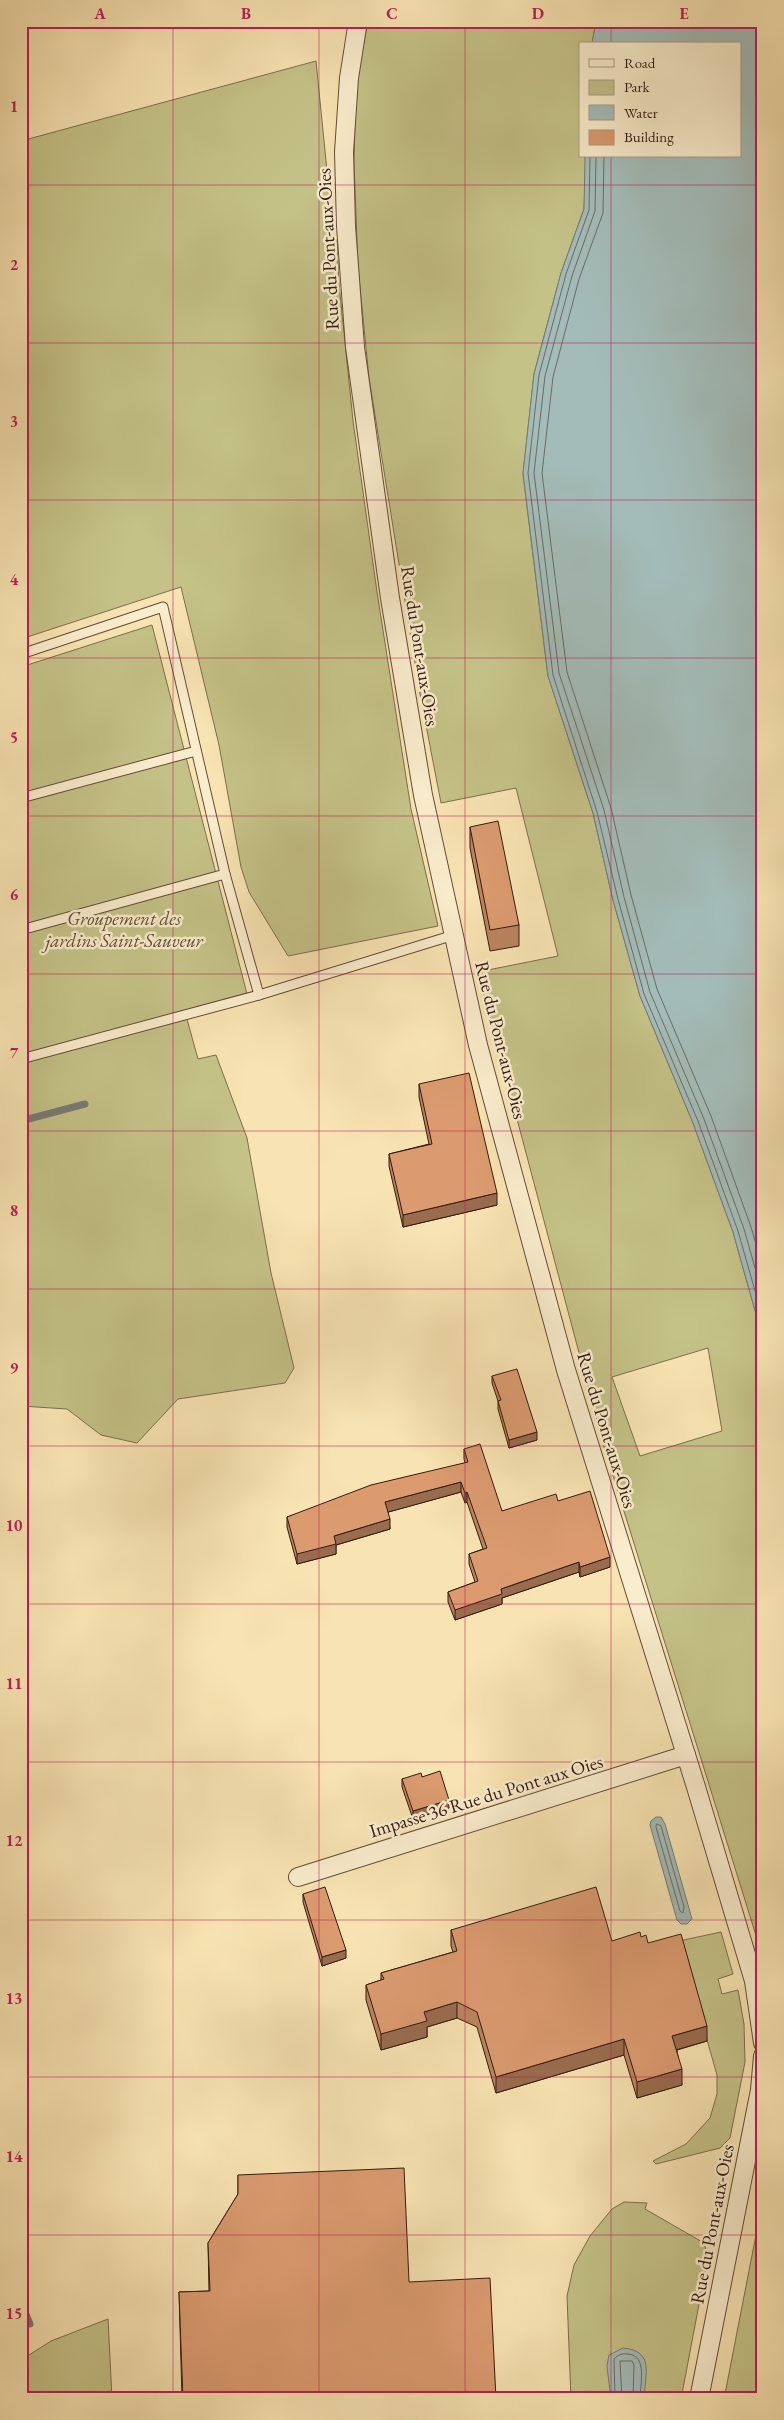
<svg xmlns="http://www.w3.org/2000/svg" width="784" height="2420" viewBox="0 0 784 2420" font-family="'EB Garamond',serif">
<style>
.green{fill:#c4c287;stroke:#7c6e4c;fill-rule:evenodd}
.water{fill:#a3bcb8;stroke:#767b75}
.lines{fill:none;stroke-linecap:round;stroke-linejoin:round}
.shore{stroke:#6b6b64;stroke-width:1}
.stream{stroke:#767b75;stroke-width:7}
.lane-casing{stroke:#644c39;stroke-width:11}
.street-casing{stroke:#644c39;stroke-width:20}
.lane{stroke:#faedcd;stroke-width:9}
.street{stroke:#faedcd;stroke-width:18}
.wall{fill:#bc855f;stroke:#331a11}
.shaded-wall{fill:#996c4e;stroke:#331a11}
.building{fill:#db9b6f;stroke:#331a11}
.grid{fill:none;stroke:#c2185b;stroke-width:1;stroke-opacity:0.55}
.labels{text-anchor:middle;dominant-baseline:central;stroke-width:5;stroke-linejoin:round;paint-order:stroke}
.street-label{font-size:19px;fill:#331a11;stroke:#faedcd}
.park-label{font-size:19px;font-style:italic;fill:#5e4c34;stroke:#faedcd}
.neatline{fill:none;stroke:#c2185b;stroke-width:2}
.grid-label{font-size:16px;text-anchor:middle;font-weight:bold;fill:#c2185b}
</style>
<rect width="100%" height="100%" fill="#f8e4b2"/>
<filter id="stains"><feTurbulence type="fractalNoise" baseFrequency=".004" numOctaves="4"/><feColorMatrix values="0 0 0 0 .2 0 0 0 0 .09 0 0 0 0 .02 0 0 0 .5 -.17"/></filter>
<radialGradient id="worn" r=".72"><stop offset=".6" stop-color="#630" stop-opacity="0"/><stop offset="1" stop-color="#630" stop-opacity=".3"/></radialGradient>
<g class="green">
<path d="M368 21H596L592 44H580V156H585L586 163 584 209 561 273 534 374 523 474 548 676 593 813 613 900 640 996 693 1123 733 1232 763 1339V1958L604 1447 478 972 558 956 516 788 441 803 420 694 369 378 358 267 354 162 356 83ZM708 1348 722 1431 640 1456 612 1377Z"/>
<polygon points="316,61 333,231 328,232 329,240 337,239 339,284 353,421 377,592 411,809 438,926 288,956 249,892 241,867 219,745 181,587 21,639 21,141"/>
<polygon points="152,625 247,994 185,1012 198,1059 216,1055 247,1138 271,1273 294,1368 285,1383 178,1399 137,1443 101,1435 67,1409 21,1406 21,667"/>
<polygon points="721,1932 733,1974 718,1979 722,1994 738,1990 744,2024 745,2062 730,2138 720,2148 656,2164 653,2161 686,2144 710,2118 717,2094 717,2075 679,1941"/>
<polygon points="763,2199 763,2399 724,2399"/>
<polygon points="624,2202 647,2203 645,2209 704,2243 708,2257 681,2399 571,2399 567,2296 574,2265 590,2236 612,2209"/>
<polygon points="108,2319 112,2399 21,2399 21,2347 26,2357 51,2341"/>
</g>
<g class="water">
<polygon points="596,21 763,21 763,1339 733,1232 693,1123 640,996 613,900 593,813 548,676 523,473 534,374 561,273 584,209 585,156 740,156 740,44 592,44"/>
<polygon points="656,1817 661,1817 665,1824 692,1919 687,1924 681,1924 677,1920 650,1825 651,1821"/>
<path d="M623 2348C655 2351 645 2374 644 2399H611L607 2366 609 2355Z"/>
</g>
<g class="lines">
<g class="shore">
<polyline points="590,156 589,210 566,274 539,375 528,473 553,675 597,812 618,899 644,994 698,1121 738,1231 763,1319"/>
<polyline points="596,156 595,211 572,276 545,376 534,473 559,673 604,810 624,897 650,992 704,1119 744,1229 763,1296"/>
<polyline points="604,156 603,213 579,279 553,377 542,473 567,672 611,808 631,895 657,989 711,1116 751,1227 763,1268"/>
<polygon points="657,1824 661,1826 684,1907 683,1913 680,1911 656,1827"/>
<path d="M615 2399 614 2359C618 2355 622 2353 628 2354 648 2356 640 2384 640 2399"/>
<polyline points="622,2399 620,2361 632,2361 634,2365 633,2399"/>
</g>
<g class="stream">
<polyline points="21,1121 85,1104"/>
<polyline points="21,1203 22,1204"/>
<polyline points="21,2302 30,2324"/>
</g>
<defs>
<g id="lane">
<polyline points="21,654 163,607 225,874 259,995 454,935"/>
<polyline points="21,798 196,751"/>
<polyline points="21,930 225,874"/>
<polyline points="21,1059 259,995"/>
</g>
<g id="street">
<polyline points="358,21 349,78 344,152 346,226 355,347 390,598 423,795 478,1045 566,1370 696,1787 754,1981 763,2043"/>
<polyline points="298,1877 686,1755"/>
<polyline points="699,2399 760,2090 763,2056"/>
</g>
</defs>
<use href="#lane" class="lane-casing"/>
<use href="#street" class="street-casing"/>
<use href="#lane" class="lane"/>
<use href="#street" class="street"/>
</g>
<g class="wall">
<polygon points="470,827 519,925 519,946 490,951 470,848"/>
<polygon points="419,1084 497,1205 403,1227 389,1166 389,1154 429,1144 419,1097"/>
<polygon points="492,1376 537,1440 509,1448 498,1409 498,1401 492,1383"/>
<polygon points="464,1449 502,1511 558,1501 610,1567 580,1577 579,1572 502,1598 502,1604 455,1620 448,1602 448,1592 475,1582 469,1564 469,1554 483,1549 467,1502 465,1503 461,1492 388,1512 390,1529 336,1545 336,1554 297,1564 287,1527 287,1517 465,1463 464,1459"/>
<polygon points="422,1777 449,1808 413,1819 402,1787 402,1779"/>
<polygon points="303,1894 346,1958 322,1966 303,1902"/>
<polygon points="451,1930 612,1941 641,1937 648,1943 707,2041 677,2050 682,2085 637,2098 624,2055 496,2093 477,2027 457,2018 427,2027 427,2037 381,2050 366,2000 366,1985 381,1980 381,1973 453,1952 451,1946"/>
<polygon points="238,2175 409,2282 496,2399 182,2399 179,2292 209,2291 208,2243 238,2194"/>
</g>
<g class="shaded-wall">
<polygon points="497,1193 497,1205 403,1227 403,1215"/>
<polygon points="537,1432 537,1440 509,1448 509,1440"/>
<polygon points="461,1482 461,1492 385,1513 385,1502"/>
<polygon points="467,1492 467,1502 465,1503 465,1493"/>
<polygon points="390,1519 390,1529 336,1545 336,1554 297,1564 297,1554 334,1536"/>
<polygon points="610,1557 610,1567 580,1577 580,1567"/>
<polygon points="579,1562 579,1572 502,1598 502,1604 455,1620 455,1610 501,1589"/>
<polygon points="449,1800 449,1808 413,1819 413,1811"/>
<polygon points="346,1950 346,1958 322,1966 322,1957"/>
<polygon points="457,2002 457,2018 427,2027 427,2037 381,2050 381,2034 424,2012"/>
<polygon points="707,2026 707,2041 672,2051 672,2036"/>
<polygon points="624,2039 624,2055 496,2093 496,2077"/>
<polygon points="682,2069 682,2085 637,2098 637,2082"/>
</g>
<g class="building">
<polygon points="498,821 519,925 490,930 470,827"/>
<polygon points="469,1073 497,1193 403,1215 389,1154 432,1144 419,1084"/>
<polygon points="517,1369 537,1432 509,1440 498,1401 501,1400 492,1376"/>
<polygon points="480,1444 502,1511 556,1494 558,1501 590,1491 610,1557 580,1567 579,1562 501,1589 502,1594 455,1610 448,1592 478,1581 469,1554 487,1548 467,1492 465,1493 461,1482 385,1502 390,1519 334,1536 336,1544 297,1554 287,1517 371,1485 468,1462 464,1449"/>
<polygon points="440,1771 449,1800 413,1811 402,1779 421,1773 422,1777"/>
<polygon points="325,1887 346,1950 322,1957 303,1894"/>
<polygon points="596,1887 612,1941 640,1932 641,1937 646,1935 648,1943 681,1934 707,2026 672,2036 682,2069 637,2082 624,2039 496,2077 477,2012 457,2002 424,2012 427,2021 381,2034 366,1985 384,1979 381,1973 457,1951 451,1930"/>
<polygon points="404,2168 409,2282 490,2278 496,2399 183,2399 179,2292 210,2291 208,2243 238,2194 238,2175"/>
</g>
<path class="grid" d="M173 21V2399M319 21V2399M465 21V2399M611 21V44M611 156V2399M21 185H763M21 343H763M21 500H763M21 658H763M21 816H763M21 974H763M21 1131H763M21 1289H763M21 1446H763M21 1604H763M21 1762H763M21 1920H763M21 2077H763M21 2235H763"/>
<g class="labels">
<g class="street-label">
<text transform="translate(328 249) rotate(-93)">Rue du Pont-aux-Oies</text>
<text transform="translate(420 646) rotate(81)">Rue du Pont-aux-Oies</text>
<text transform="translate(501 1040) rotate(76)">Rue du Pont-aux-Oies</text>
<text transform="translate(607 1430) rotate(73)">Rue du Pont-aux-Oies</text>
<text transform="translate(486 1796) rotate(-17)">Impasse 36 Rue du Pont aux Oies</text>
<text transform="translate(712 2224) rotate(-79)">Rue du Pont-aux-Oies</text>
</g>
<g class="park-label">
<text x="124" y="918">Groupement des<tspan x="124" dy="22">jardins Saint-Sauveur</tspan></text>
</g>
</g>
<rect width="784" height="2420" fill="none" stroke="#f8e4b2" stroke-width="55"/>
<rect x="579" y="42" width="162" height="115" fill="#faedcd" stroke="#aa9982"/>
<rect x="589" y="59" width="25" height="8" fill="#faedcd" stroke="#aa9982"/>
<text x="624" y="68" font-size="15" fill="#331a11">Road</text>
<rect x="589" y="80" width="25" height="15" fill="#c4c287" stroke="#aa9982"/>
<text x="624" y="92" font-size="15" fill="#331a11">Park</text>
<rect x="589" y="105" width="25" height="15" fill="#a3bcb8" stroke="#aa9982"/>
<text x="624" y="118" font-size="15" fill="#331a11">Water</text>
<rect x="589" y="130" width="25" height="15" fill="#db9b6f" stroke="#aa9982"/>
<text x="624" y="142" font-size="15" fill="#331a11">Building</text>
<rect x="28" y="28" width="728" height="2364" class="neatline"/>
<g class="grid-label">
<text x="100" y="19">A</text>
<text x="246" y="19">B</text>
<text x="392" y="19">C</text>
<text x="538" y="19">D</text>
<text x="684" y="19">E</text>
<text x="14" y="112">1</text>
<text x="14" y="270">2</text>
<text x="14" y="427">3</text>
<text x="14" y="585">4</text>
<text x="14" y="743">5</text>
<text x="14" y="900">6</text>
<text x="14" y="1058">7</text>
<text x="14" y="1216">8</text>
<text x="14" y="1373">9</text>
<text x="14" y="1531">10</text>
<text x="14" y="1689">11</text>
<text x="14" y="1846">12</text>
<text x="14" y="2004">13</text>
<text x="14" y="2162">14</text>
<text x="14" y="2319">15</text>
</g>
<rect width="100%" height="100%" filter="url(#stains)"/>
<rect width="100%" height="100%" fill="url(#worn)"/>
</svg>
